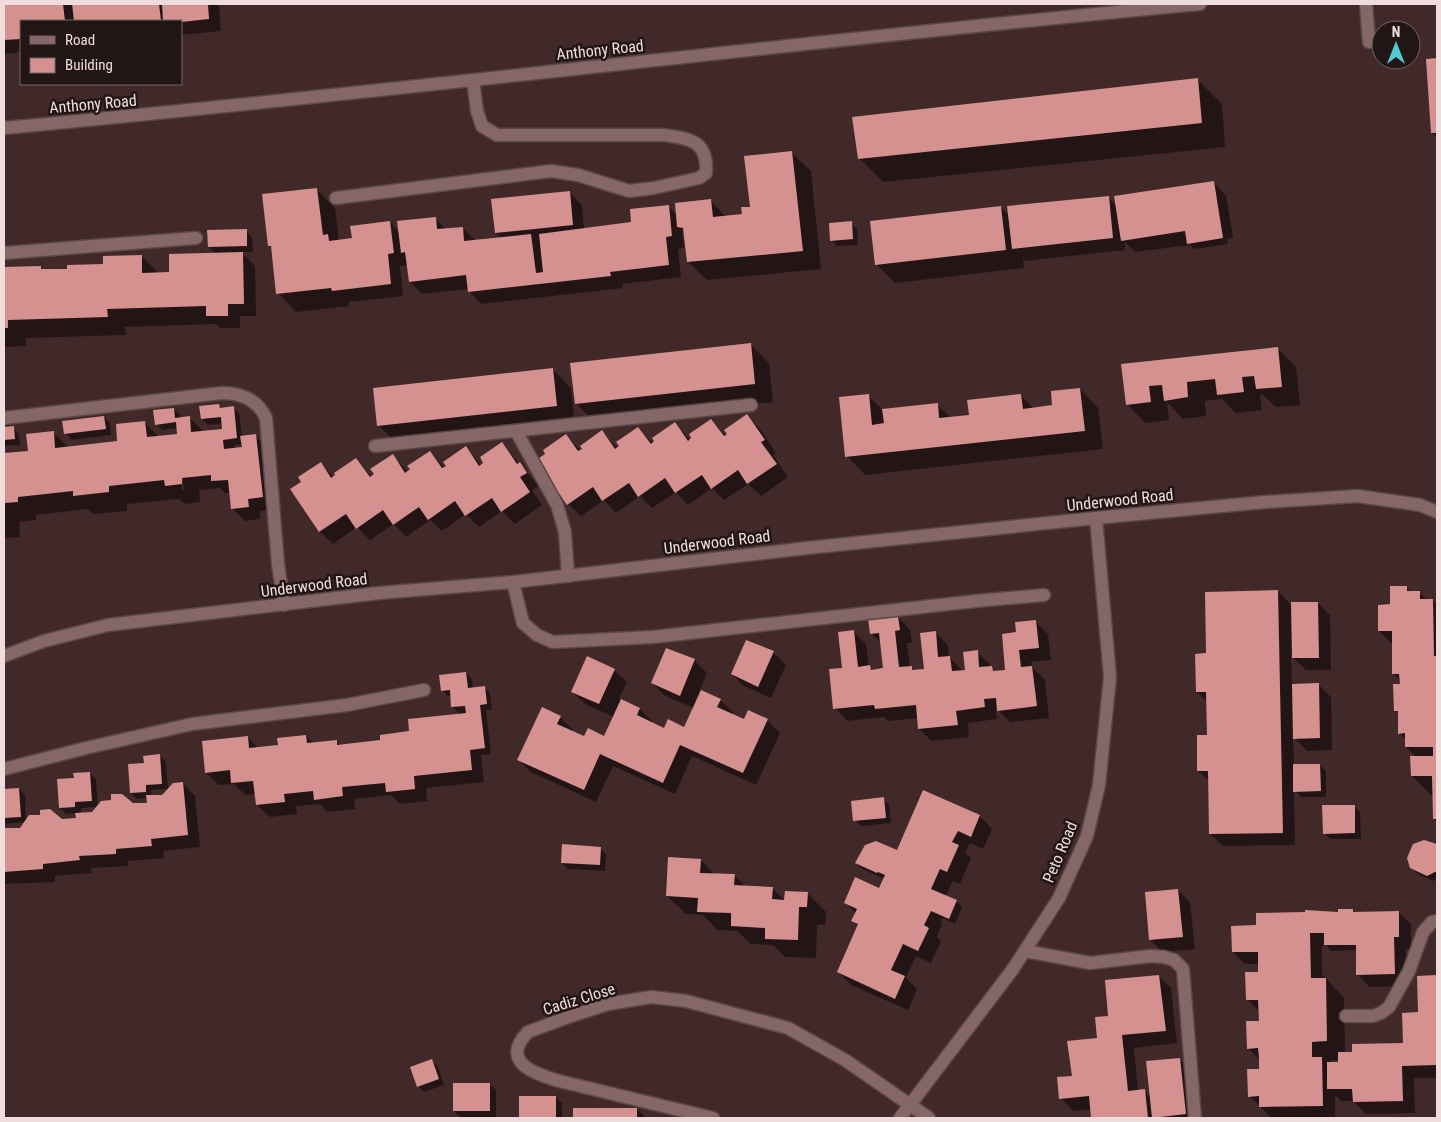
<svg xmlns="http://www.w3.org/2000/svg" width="1441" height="1122" viewBox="0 0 1441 1122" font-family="'Roboto Condensed',sans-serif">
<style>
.shadow{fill:#0007;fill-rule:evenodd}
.building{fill:#d4918f}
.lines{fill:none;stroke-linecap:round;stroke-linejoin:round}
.service-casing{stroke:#5b4646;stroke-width:15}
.minor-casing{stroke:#5b4646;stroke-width:15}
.service{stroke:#846766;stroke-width:12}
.minor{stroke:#846766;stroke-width:12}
.labels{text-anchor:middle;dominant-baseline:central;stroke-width:5;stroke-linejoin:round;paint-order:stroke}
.street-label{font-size:16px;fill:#eedddc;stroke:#211615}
</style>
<rect width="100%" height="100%" fill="#422929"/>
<g class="shadow">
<polygon points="4,4 219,4 221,31 181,35 181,21 21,21 21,52 4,54"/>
<polygon points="1437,59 1437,138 1432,133 1427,60"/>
<polygon points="1198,80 1222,104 1225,147 883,182 859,158"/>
<polygon points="792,153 811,171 821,269 707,280 688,262 685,233 682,230 684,248 678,249 681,277 622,284 623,288 481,304 469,291 469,289 422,294 410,282 408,265 400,266 403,296 349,302 349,306 296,312 278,293 273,249 269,246 316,189 335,208 339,241 353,240 390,222 399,232 435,218 447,230 463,228 476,241 502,238 496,233 569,192 582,205 584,229 632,224 668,206 677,215 711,201 726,217 743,215 751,208"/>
<polygon points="1214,183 1226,195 1233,238 1227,239 1228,244 1194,249 1190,245 1135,252 1125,242 1125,250 1025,261 1023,258 1024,268 895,283 876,264 1001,208 1010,216 1109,198 1117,206"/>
<polygon points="851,223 857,229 858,245 837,246 831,240"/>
<polygon points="246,231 252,237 253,252 241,252 255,266 256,316 240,316 240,328 220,328 216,324 125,327 126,335 26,338 26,346 4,347 4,276 41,267 44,271 68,270 105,265 142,256 159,274 171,273 216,254 209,247"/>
<polygon points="750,344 769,363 773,402 594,422 576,403"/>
<polygon points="1277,348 1296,367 1300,405 1276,407 1263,395 1260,395 1262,410 1236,413 1222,399 1205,401 1206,416 1183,419 1167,402 1169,420 1145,423 1127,404 1122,365"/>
<polygon points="552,369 571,388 575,424 397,444 378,425"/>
<polygon points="1080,389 1098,408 1103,449 865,475 847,456 868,396 883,410 937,404 951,418 970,416 1021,395 1034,409 1054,406"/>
<path d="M219 406 222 409 233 407 239 413 242 437 256 436 268 448 275 509 260 511V519L245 521 232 508 230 493H225L220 488 199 490 200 502 185 504 179 499 127 504V511L93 514 88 509 36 515V520L19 522 20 537 4 538V454L29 452 53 432 68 447 119 442 144 422 159 437 178 435V428L162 430 156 424 174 409 180 415V418L189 417 202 430V432H224L223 423 208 425 202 419ZM242 444 243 448 235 449 234 445ZM178 454H180L184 490H182Z"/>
<polygon points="747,416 760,429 776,453 773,455 788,477 761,496 748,484 724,500 712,488 688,505 676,492 652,508 640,496 616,513 604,500 581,516 568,504 566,435 581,451 602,432 618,449 638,428 653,444 675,424 690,440 711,420 726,436"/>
<polygon points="104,417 110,423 111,435 72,440 66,434"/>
<polygon points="13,428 19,434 20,445 4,446 4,429"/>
<polygon points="502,444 539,486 532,490 542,505 515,524 502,511 479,527 466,514 442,531 430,520 406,537 394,524 370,540 357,527 333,544 320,532 292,489 302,482 321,464 334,478 356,459 372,477 393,456 408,472 430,452 445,468 466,448 482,466"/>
<polygon points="1406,587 1411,592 1419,592 1427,600 1433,600 1437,605 1437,822 1434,819 1433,797 1412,776 1417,758 1406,747 1406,740 1399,733 1399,714 1395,710 1401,681 1393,674 1393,645 1379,631 1391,606"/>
<polygon points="1278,591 1292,606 1318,603 1330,615 1331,670 1306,670 1291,656 1292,685 1319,685 1331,697 1332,750 1307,751 1293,736 1294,765 1320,765 1326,771 1326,797 1301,797 1294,790 1295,845 1223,846 1210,834 1210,782 1198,771 1209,736 1208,703 1197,692 1208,655"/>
<polygon points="898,617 910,630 912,643 907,643 910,668 914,671 925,670 935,632 948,645 949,656 962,671 966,671 977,652 990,664 990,667 996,672 1007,671 1017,633 1036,622 1048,634 1051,660 1031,662 1032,667 1045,680 1049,718 1010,722 999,711 996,711 997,719 968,723 969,737 932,741 919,729 918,718 888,721 884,717 847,721 835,708 854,632 866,644 869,667 874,671 884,669 881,643 871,633"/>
<polygon points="667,649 694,660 707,673 695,702 720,700 733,712 731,715 744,721 767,720 780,733 756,785 692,756 675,794 613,766 596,802 531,772 519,760 542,709 560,717 573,730 572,732 585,738 605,737 614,717 585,704 572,692 614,670 627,682 619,699 640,709 652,721 651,723 665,729 685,728 694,708 665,696 652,683"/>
<polygon points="773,652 786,665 771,698 744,686 732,674"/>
<polygon points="466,673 472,679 473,689 484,687 490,693 492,710 486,710 491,754 481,755 484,782 426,788 427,801 400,804 391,795 354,799 355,809 327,812 320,804 296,806 297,814 270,817 257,805 256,794 245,795 234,784 219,785 206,773 203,742 248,737 259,749 280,746 306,736 314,744 336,741 341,746 382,741 460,714 453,707 451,696 448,696 442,690"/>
<polygon points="160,756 166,762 168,789 151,790 152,796 163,796 183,783 195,796 200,847 163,851 164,858 128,861 128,866 91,868 92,873 55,876 55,882 4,884 4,830 20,829 25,822 4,824 4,790 19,789 25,795 26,821 77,819 77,813 66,814 60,808 75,779 90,773 96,779 98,807 81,808 81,814 132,805 148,804 148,798 137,799 131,793 145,764"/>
<polygon points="924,792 980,816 992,829 983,849 970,843 965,853 971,858 960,884 953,881 945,897 956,901 962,907 955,924 942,918 940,922 942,924 937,937 941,941 931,963 916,956 906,978 917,989 908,1010 851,985 839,972 859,927 853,921 856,914 845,902 880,890 885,879 862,869 856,863 897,851"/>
<polygon points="883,799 889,805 891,823 861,826 855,820"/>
<polygon points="1354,806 1360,812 1361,839 1330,839 1324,833"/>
<polygon points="1424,841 1437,845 1437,879 1433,881 1418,874 1411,868"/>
<polygon points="600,848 606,854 605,871 568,869 562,863"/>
<polygon points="701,860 715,875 734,875 746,887 772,888 786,902 807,893 826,912 825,925 817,925 816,958 785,957 773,945 751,944 737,931 717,930 703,915 686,914 667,896"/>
<polygon points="1178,890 1190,902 1195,949 1163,952 1150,940"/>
<path d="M1352 910 1355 913 1398 912 1411 924V949H1406L1407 986 1370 987 1357 974V950L1331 951 1326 945H1322V974L1344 998 1345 1053 1405 1044 1419 1014 1418 977 1437 976V1078H1414L1415 1113 1366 1114 1353 1101H1341L1335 1095V1118H1272L1249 1096 1260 1070V1060L1248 1048 1260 1022V1012L1247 999 1259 973V964H1245L1233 952 1257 927ZM1330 1060H1339V1063H1330Z"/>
<polygon points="1159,976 1171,988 1177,1043 1134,1048 1138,1091 1144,1091 1152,1098 1179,1059 1192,1072 1197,1118 1092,1118 1091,1109 1073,1111 1061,1098 1099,1039 1110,1017"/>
<polygon points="432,1061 438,1067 444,1085 424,1092 418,1086"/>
<polygon points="490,1084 496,1090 496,1117 460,1117 454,1111"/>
<polygon points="520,1097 556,1097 562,1103 562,1118 520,1118"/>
<polygon points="637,1109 646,1118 574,1118 574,1110"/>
</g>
<g class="building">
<polygon points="4,4 63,4 65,21 21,21 21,39 4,40"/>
<polygon points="72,4 159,4 161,21 74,21"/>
<polygon points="162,4 208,4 209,19 181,22 163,21"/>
<polygon points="1437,58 1437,133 1431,133 1426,59"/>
<polygon points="1198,78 1202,123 858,159 852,117"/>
<polygon points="792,151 803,251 687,262 683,228 677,227 675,203 711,199 713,217 742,214 741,207 750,207 744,156"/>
<polygon points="1214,181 1223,238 1187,244 1185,231 1121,241 1114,196"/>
<polygon points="317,188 323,235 328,234 329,241 352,238 350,226 390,221 394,253 388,254 391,284 332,291 331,288 276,294 271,246 268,246 262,194"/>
<polygon points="570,191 573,225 495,233 491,199"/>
<polygon points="1109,196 1113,238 1012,249 1007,206"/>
<polygon points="669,205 672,236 666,237 669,265 610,272 611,276 468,292 466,275 409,282 405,252 401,253 397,221 436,217 437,229 463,227 464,241 531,234 536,273 543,272 539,234 631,222 630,209"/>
<polygon points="1001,206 1006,250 875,265 870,221"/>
<polygon points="852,221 853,239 830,241 829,223"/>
<polygon points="247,229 247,246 208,247 207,230"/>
<polygon points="243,252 244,304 228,304 228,316 206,316 206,306 107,309 108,317 8,320 8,328 4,328 4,267 41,266 41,269 67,269 67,265 103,264 103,256 142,255 142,273 169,272 169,254"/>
<polygon points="751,343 755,384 575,404 570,363"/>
<polygon points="1278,347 1282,387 1256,389 1254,376 1242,377 1244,392 1217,395 1215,379 1187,382 1188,397 1164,401 1162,385 1149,386 1151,402 1126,405 1121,364"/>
<polygon points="553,368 557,406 377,426 373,388"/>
<polygon points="1080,388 1085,431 845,457 839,397 869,394 872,425 884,423 882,409 938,403 939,418 969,415 967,400 1021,394 1023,409 1052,405 1051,391"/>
<polygon points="219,404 220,408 234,406 237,438 223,440 224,449 242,447 240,436 256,434 263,497 248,499 249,507 231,509 228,480 211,481 211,475 182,478 182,484 165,486 164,480 109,486 109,492 73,496 73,491 18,497 18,502 4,503 4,453 28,451 26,434 54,431 55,448 117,441 116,424 145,421 147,437 177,434 176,422 155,425 153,410 174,408 175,418 190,416 191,432 222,429 221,417 201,419 199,406"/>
<polygon points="747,414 765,440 761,442 777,464 747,484 738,470 711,489 702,475 675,493 665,478 638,497 629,483 602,501 593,487 567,505 536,460 545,454 543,450 566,434 578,451 582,449 580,446 602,430 615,449 619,446 616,442 638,427 651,444 654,441 652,438 675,422 688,441 691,438 689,434 711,419 724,436 727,434 724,430"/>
<polygon points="104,416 106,429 64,434 62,421"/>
<polygon points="14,426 15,439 4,440 4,427"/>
<polygon points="502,442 517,464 520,462 527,473 520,477 530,492 501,512 492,498 465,516 455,501 428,520 419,507 393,525 383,510 356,529 346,514 319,532 290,489 301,482 298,477 321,462 331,478 335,475 334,473 356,458 370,477 374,474 370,469 393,454 405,473 410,469 407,466 430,451 442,468 446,466 443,462 466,446 479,466 483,463 480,457"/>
<polygon points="1390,586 1407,586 1407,591 1420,591 1420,599 1433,599 1434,656 1437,656 1437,819 1433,819 1432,776 1411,776 1410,756 1433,756 1433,747 1405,747 1405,733 1398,734 1398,711 1394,711 1393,684 1400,684 1399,674 1392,674 1392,631 1378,631 1378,605 1390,604"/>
<polygon points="1278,590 1283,833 1209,834 1208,771 1197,771 1197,735 1207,735 1206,692 1196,692 1195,654 1206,653 1205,592"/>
<polygon points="1291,602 1318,602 1319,658 1292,658"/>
<polygon points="898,616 900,630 895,631 899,667 912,666 912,670 924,669 920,633 936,631 938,657 950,656 952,671 965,670 963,652 978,650 979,667 992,666 993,671 1005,670 1002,634 1016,632 1015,622 1036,620 1039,648 1019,650 1021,667 1032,666 1037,706 997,711 996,698 984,699 985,707 956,711 958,725 918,729 916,705 875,709 874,705 833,709 829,669 842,668 838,632 854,630 858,667 870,665 871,670 883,668 879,633 870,634 868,619"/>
<polygon points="746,640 774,651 758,687 731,674"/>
<polygon points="666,648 695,659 680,696 651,683"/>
<polygon points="587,656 615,669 599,704 571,692"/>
<polygon points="466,672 468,688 485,686 487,704 480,705 485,748 470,750 472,770 414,776 415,789 386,792 385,783 342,787 343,796 314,800 313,791 284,794 285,802 256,805 253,781 231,783 230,770 205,773 202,741 248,736 249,748 278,745 277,738 306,735 307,743 337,740 337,745 380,740 380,735 409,731 408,719 466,713 465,706 451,707 450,690 441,691 439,675"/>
<polygon points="1319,683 1320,738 1293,739 1292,684"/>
<polygon points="701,690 721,699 717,707 744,719 748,710 768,719 743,773 680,745 663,783 600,754 584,790 517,760 542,707 561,716 557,724 584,736 588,728 604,736 621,699 640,708 637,715 664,728 668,719 684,727"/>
<polygon points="160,754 162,784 146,785 146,792 130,793 128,764 144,763 143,756"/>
<polygon points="1293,764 1320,764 1321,791 1293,792"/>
<polygon points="90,772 92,801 75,802 75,807 59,808 57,779 74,778 73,773"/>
<polygon points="183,782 188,835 151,839 152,846 116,849 116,854 79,856 80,860 43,864 43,869 4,872 4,828 20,828 29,815 40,815 40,810 50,809 62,819 76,818 75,813 92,812 101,801 111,800 111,794 122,794 133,803 147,803 146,795 162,795 173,783"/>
<polygon points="19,788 21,817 4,818 4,789"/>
<polygon points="923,790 980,815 971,837 958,831 952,842 959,845 947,872 940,869 931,889 957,900 949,919 931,911 924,925 929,928 918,951 903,944 891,970 905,976 895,999 837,972 858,924 851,921 857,909 844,903 855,877 879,888 885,875 878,872 877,873 855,863 865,845 876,841 897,850"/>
<polygon points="884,797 886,818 853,821 851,801"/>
<polygon points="1322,805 1355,805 1355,833 1323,834"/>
<polygon points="1424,840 1437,844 1437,871 1427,876 1410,868 1407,858 1413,844"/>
<polygon points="562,844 601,847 600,865 561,863"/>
<polygon points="668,857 701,859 700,873 735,874 734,885 773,887 772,899 784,900 785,891 808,892 807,907 799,907 798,940 765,939 765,928 731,926 731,913 697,912 698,898 666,896"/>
<polygon points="1178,889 1183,937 1149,940 1145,892"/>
<polygon points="1338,909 1353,909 1353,912 1399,911 1399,937 1394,937 1395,974 1356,975 1356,945 1324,945 1324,933 1310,933 1311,978 1326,978 1327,1041 1312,1042 1312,1057 1322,1057 1323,1106 1259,1107 1259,1096 1248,1097 1247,1069 1259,1069 1259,1058 1258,1048 1247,1049 1246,1021 1259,1021 1258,1000 1246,1000 1245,972 1258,972 1258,952 1232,952 1231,926 1256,925 1256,913 1305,912 1305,910 1338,912"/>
<polygon points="1159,975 1166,1031 1122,1035 1128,1091 1145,1089 1148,1118 1091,1118 1089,1096 1059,1099 1057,1077 1072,1076 1067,1041 1097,1038 1095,1017 1108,1016 1105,980"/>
<polygon points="1437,975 1437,1065 1402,1066 1403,1101 1353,1102 1352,1089 1327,1089 1327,1062 1338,1062 1338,1052 1352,1052 1352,1044 1403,1043 1402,1013 1418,1012 1417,976"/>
<polygon points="1180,1058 1186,1114 1152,1118 1146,1061"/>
<polygon points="432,1059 439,1079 417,1087 410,1067"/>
<rect x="453" y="1083" width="37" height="28"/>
<rect x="519" y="1096" width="37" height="22"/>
<rect x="573" y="1108" width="64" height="10"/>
</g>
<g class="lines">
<defs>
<g id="service">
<path d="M336 198 551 171 578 175 629 191 654 188 699 178 706 173C708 141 691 139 664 135H497L482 126"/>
<polyline points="4,253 196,238"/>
<path d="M4 418 222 393C241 393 257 399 266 418L278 564 284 605"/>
<polyline points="375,446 751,405"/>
<polyline points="523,623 537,635 553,642 653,637 976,601 1044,595"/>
<polyline points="4,769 86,748 192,724 347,705 424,690"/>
<polyline points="1025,951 1090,963 1151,956 1164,957 1174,960 1183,969 1195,1118"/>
<path d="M571 1016 528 1032C499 1062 535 1074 559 1081L713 1118"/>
<polyline points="1346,1016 1373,1016 1381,1013 1389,1007 1409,971 1423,932 1432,922 1437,921"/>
</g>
<g id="minor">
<polyline points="1366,4 1369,42"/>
<polyline points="473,80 477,111 482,126"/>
<path d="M4 128C403 91 801 41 1200 4"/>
<polyline points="516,431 557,505 565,532 568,576"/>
<polyline points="513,582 523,623"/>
<polyline points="4,656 44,641 108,625 379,593 513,582 807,548 1096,518 1265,502 1358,496 1420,505 1437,512"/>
<polyline points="571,1016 608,1004 651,997 686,1001 788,1028 845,1060 929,1118"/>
<polyline points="900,1118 1013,969 1059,898 1087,836 1099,785 1110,677 1096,518"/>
</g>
</defs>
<use href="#service" class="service-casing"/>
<use href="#minor" class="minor-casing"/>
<use href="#service" class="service"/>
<use href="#minor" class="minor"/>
</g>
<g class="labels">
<g class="street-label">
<text transform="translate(600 50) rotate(-6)">Anthony Road</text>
<text transform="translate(93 104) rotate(-5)">Anthony Road</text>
<text transform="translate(1120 500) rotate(-6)">Underwood Road</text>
<text transform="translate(717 542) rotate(-7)">Underwood Road</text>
<text transform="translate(314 585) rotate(-7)">Underwood Road</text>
<text transform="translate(1060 852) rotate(-67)">Peto Road</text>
<text transform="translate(579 999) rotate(-17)">Cadiz Close</text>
</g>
</g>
<rect width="1441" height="1122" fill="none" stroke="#eedddc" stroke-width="10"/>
<rect x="20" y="20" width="162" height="65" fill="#211615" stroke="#736665"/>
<rect x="30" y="36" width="25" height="8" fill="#846766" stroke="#736665"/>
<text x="65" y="45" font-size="15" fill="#eedddc">Road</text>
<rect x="30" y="58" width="25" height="15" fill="#d4918f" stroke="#736665"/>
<text x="65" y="70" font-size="15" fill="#eedddc">Building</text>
<g transform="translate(1396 45)"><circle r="24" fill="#211615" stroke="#736665"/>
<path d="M0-4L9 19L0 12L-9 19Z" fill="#51ccd4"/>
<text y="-8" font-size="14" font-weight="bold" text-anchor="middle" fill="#eedddc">N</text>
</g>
</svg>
